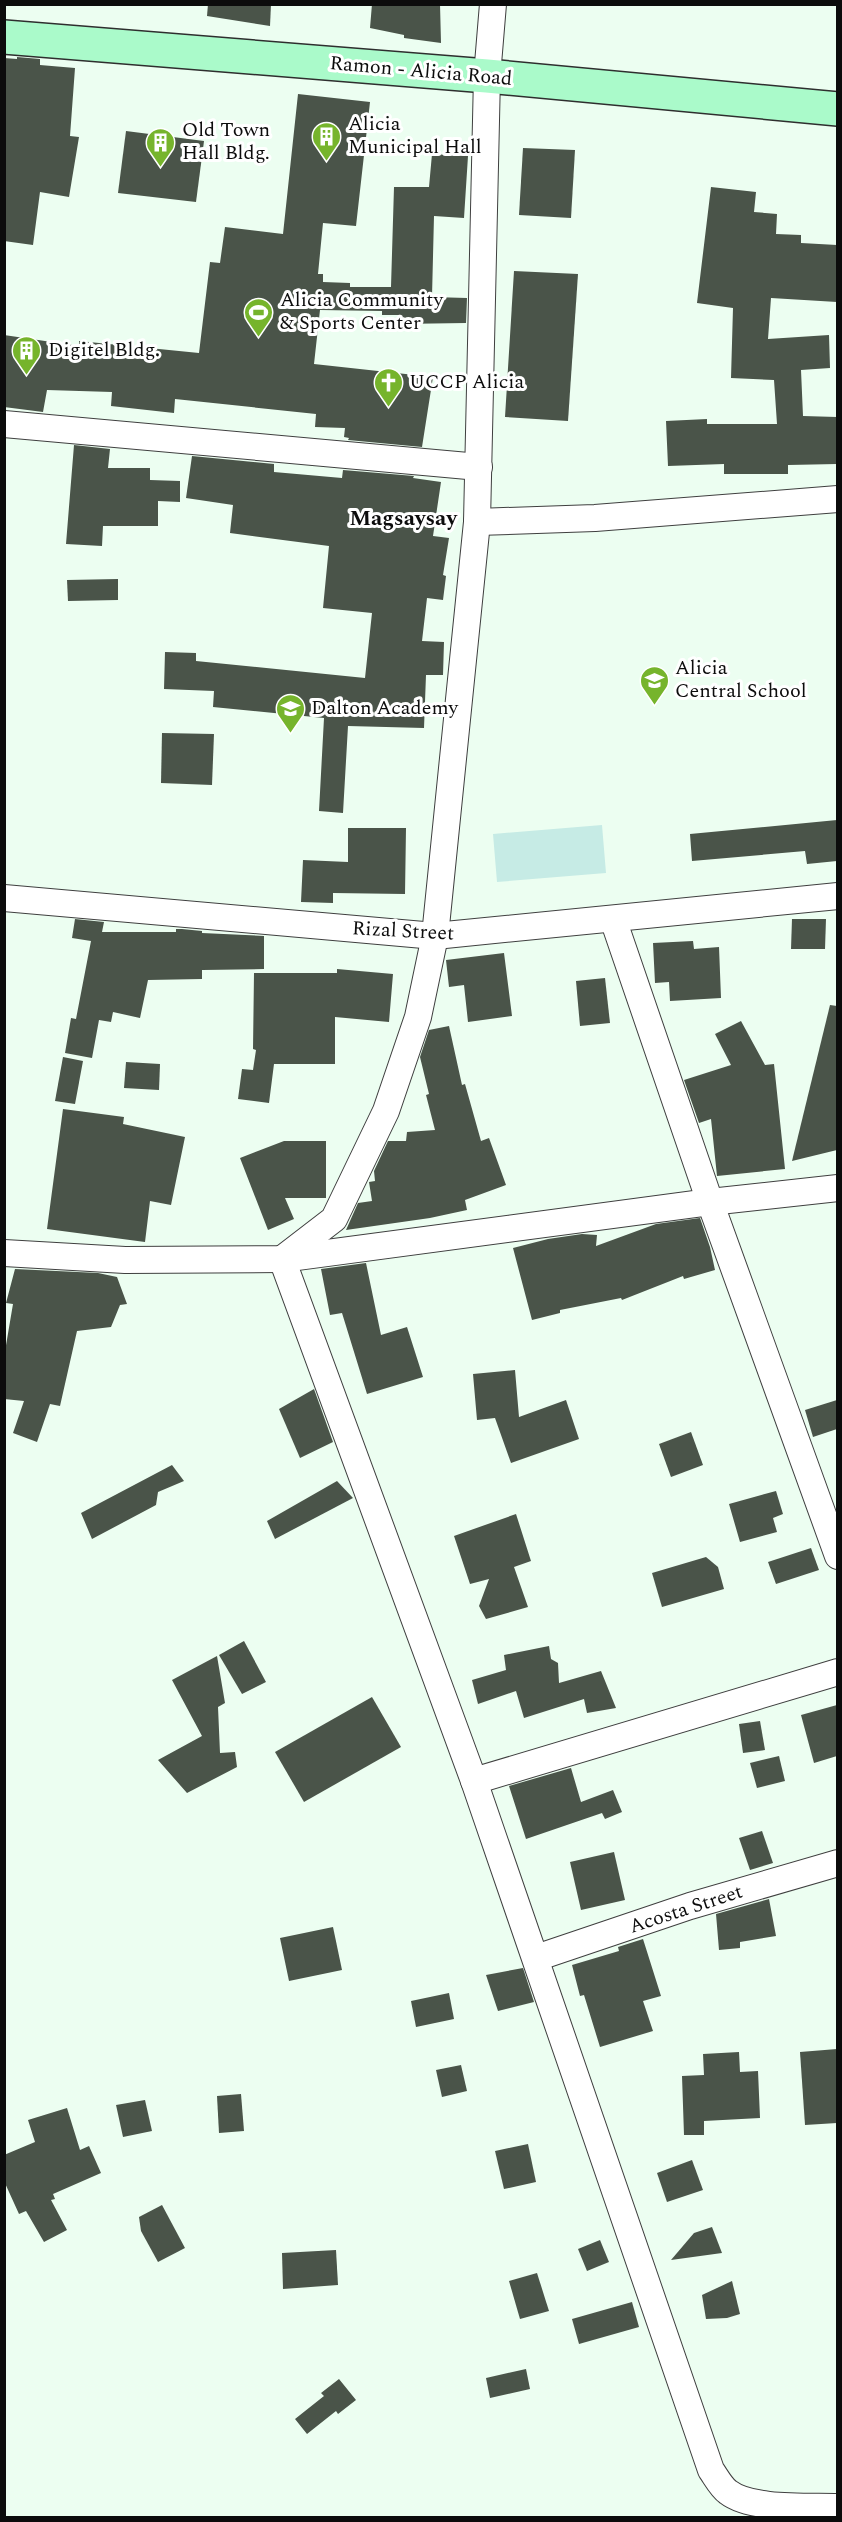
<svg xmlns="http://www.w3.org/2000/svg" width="842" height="2522" viewBox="0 0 842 2522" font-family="Spectral,serif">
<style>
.pitch{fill:#c6ebe5}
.building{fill:#4a5449}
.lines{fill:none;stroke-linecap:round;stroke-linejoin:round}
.street-casing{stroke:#3f3f3f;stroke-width:28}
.secondary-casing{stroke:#2e2e2e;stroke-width:36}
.street{stroke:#fff;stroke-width:26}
.secondary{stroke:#aafaca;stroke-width:33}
.labels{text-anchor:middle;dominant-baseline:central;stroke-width:6;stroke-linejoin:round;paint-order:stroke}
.street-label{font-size:20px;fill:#0c0c0c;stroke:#fff}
.poi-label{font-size:20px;fill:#0c0c0c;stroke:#fff;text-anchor:start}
.quarter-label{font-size:22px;font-weight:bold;fill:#0c0c0c;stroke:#fff}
</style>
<rect width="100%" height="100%" fill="#ecfef1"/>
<polygon class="pitch" points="602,825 606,873 497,882 493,834"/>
<g class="building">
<polygon points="208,4 271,4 270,26 207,16"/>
<polygon points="372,4 440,4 441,43 404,38 404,35 370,28"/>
<polygon points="17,57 40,59 40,65 75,68 70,136 79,137 69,197 40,192 33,245 4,241 4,58 17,59"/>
<polygon points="298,94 370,102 356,226 323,223 318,274 323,274 323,282 350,283 350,287 391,287 394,187 429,187 432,154 468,156 464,218 434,216 432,297 467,298 466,323 399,324 399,315 382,315 382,311 320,310 314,364 433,377 422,447 348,440 349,438 344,437 345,428 315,427 316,414 175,399 174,413 111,406 112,392 47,390 43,412 4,407 4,335 79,346 79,341 199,353 210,262 220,263 225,227 283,234"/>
<polygon points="126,131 204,141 196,202 118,193"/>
<polygon points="523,148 575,150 571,218 519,215"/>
<polygon points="711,187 756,192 754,212 777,214 776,234 801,235 801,243 837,245 837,302 771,298 768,339 829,335 830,368 801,370 803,416 837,417 837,464 788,465 788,474 724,474 724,464 668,466 666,421 707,419 707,424 777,424 774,380 731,378 733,308 697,303"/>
<polygon points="514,271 578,274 568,421 505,417"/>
<polygon points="74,445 110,449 108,468 150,468 150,480 180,481 180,502 158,501 158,526 103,526 102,546 66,544"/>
<polygon points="192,456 274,464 274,472 342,478 343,470 414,476 413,478 441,482 433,536 449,538 443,575 446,576 443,600 427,598 422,641 444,642 443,675 426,675 424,728 348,726 343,813 319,811 324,718 213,707 214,691 164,689 165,652 196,653 196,661 365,678 372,613 323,608 329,546 230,533 233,505 186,498"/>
<polygon points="118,579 118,600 68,601 67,580"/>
<polygon points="162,733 214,734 212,785 161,783"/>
<polygon points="837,820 837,861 807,864 805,851 692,861 690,834"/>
<polygon points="348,828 406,828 405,894 333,893 333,903 301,902 303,860 348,862"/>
<polygon points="75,919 104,922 102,932 176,932 176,929 182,929 202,931 202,933 264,936 264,969 202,970 202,979 148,980 140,1018 113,1012 111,1022 99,1020 92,1058 65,1053 71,1018 76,1019 91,941 72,938"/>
<polygon points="792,919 826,919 825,949 791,949"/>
<polygon points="693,941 694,949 719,947 721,998 670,1001 669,982 655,983 653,943"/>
<polygon points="504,953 512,1016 468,1022 464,985 449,987 446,960"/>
<polygon points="337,969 393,974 389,1022 335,1017 335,1064 274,1064 269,1103 238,1099 242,1069 253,1070 256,1050 253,1049 254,973 337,973"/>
<polygon points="605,978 610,1023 580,1026 576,981"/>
<polygon points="830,1005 837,1006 837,1150 792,1161"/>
<polygon points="741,1021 765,1065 774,1064 785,1169 717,1176 711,1119 699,1123 684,1080 731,1065 715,1034"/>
<polygon points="449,1026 462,1085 465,1084 481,1141 489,1138 506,1185 465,1200 467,1210 430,1218 346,1230 358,1203 372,1201 369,1182 375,1181 374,1171 388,1141 406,1141 407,1132 435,1130 426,1095 429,1094 420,1057 429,1030"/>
<polygon points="63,1057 83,1061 75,1104 55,1101"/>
<polygon points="126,1062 160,1064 159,1090 124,1088"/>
<polygon points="63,1109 124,1117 123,1124 185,1137 171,1205 150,1201 145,1242 47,1229"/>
<polygon points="284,1141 326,1141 326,1198 285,1198 294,1219 268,1230 240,1158"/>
<polygon points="700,1218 710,1247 715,1270 684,1279 683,1276 622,1300 621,1298 560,1310 560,1313 532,1320 513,1248 548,1239 582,1234 597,1235 596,1246 656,1224"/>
<polygon points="366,1263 381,1335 407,1327 423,1377 367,1394 342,1313 330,1315 321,1269"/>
<polygon points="15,1269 98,1273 117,1277 127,1304 120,1305 111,1327 77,1331 60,1406 50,1404 37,1442 13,1433 24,1401 4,1399 4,1357 13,1304 6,1303"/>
<polygon points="515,1370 519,1417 566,1400 579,1439 511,1463 495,1418 477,1420 473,1374"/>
<polygon points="314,1389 333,1442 300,1458 279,1409"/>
<polygon points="837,1400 837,1429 813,1437 805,1410"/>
<polygon points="691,1432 703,1465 671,1477 659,1444"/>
<polygon points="172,1465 184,1481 158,1492 156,1505 92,1539 81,1513"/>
<polygon points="337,1481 353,1498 275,1539 267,1521"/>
<polygon points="776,1491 783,1514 773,1518 777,1532 740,1542 729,1504"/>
<polygon points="516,1514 531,1561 514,1567 528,1607 486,1619 479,1606 489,1579 470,1584 454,1536"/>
<polygon points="811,1548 819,1570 776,1584 768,1562"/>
<polygon points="706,1557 718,1567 724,1589 662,1607 652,1573"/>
<polygon points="244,1641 266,1682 242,1694 219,1655"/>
<polygon points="549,1646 551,1659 558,1663 559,1683 601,1671 616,1708 587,1713 584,1699 524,1718 516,1691 478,1704 472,1680 506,1670 504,1655"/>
<polygon points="217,1656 225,1703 218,1707 220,1753 235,1752 237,1767 187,1793 158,1760 202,1736 172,1680"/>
<polygon points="372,1697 401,1747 304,1802 275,1752"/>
<polygon points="837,1705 837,1756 814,1763 801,1715"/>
<polygon points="760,1721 765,1750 743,1753 739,1724"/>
<polygon points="779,1756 785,1781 757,1788 750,1763"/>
<polygon points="571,1768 581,1802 613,1790 622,1812 605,1819 602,1813 526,1839 509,1786"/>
<polygon points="762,1831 773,1863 750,1870 739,1838"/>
<polygon points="614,1852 625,1900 581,1910 570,1862"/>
<polygon points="769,1899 776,1936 740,1942 740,1948 719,1950 716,1914"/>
<polygon points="333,1927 342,1970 289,1981 280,1938"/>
<polygon points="643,1939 661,1996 643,2001 653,2031 600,2047 584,1995 580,1996 572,1965 619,1951 618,1947"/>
<polygon points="523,1968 534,2002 498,2011 486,1975"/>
<polygon points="449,1993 454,2019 416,2027 411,2001"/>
<polygon points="837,2049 837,2123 805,2125 800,2052"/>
<polygon points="739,2052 740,2072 758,2071 760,2118 704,2121 704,2135 684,2135 682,2076 704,2075 703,2054"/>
<polygon points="461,2065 467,2091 442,2097 436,2070"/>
<polygon points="241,2094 244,2131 219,2133 217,2096"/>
<polygon points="145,2100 152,2131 123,2137 116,2105"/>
<polygon points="67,2108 80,2150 89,2146 101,2173 53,2194 55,2199 51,2200 67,2230 44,2242 26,2211 19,2214 4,2181 4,2155 35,2142 28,2120"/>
<polygon points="528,2144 536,2182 504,2189 495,2151"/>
<polygon points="692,2160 703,2190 667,2202 657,2173"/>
<polygon points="162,2205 185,2248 158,2262 141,2231 139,2217"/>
<polygon points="712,2227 722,2253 671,2260 694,2233"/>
<polygon points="600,2240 609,2262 587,2271 578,2249"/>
<polygon points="336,2250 338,2285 283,2289 282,2253"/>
<polygon points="537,2273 549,2311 520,2319 509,2281"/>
<polygon points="732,2281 740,2314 727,2318 706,2319 702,2295"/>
<polygon points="632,2302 639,2327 579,2344 572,2319"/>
<polygon points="526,2369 530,2389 490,2398 486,2378"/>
<polygon points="339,2379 356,2400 338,2414 336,2411 307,2434 295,2419 324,2396 321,2393"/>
</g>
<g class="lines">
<defs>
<g id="street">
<polyline points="4,424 479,467"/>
<polyline points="477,522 595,518 838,499"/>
<polyline points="4,898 435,936 838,896"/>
<polyline points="613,919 710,1202 838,1556"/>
<polyline points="4,1253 125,1260 282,1259 710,1202 838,1188"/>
<path d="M282 1259 474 1781 711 2470C716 2477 721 2487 728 2492 751 2510 808 2506 838 2507"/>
<polyline points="282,1259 334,1219 386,1111 418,1017 435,936 477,522 487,76 493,4"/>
<polyline points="474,1781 838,1672"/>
<polyline points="536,1958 690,1906 838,1863"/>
</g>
<polyline id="secondary" points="4,37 487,76 838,109"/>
</defs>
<use href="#street" class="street-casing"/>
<use href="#secondary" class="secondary-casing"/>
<use href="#street" class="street"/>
<use href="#secondary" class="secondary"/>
</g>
<defs>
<symbol id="building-pin" viewBox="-11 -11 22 30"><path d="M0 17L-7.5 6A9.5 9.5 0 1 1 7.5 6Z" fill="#76b42c" stroke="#fff"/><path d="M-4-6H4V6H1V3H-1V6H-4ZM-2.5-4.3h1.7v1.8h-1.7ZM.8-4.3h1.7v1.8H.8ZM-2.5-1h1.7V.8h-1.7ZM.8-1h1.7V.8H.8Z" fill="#fff"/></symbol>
<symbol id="stadium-pin" viewBox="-11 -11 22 30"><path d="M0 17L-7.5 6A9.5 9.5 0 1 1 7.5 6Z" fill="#76b42c" stroke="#fff"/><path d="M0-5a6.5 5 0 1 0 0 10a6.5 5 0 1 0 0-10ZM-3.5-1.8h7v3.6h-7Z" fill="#fff"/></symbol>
<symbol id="church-pin" viewBox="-11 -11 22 30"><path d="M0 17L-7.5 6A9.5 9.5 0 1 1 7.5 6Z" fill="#76b42c" stroke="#fff"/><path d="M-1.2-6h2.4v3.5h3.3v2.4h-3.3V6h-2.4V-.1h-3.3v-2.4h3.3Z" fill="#fff"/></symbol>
<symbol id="school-pin" viewBox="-11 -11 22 30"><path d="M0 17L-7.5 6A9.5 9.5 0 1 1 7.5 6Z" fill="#76b42c" stroke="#fff"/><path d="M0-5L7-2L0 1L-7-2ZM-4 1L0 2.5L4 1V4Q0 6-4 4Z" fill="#fff"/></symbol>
</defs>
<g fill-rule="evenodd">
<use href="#building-pin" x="310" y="120" width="33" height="45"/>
<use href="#building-pin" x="144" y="126" width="33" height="45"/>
<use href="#stadium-pin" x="242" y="296" width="33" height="45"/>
<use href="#building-pin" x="10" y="334" width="33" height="45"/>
<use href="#church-pin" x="372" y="366" width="33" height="45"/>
<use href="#school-pin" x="638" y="664" width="33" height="45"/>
<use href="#school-pin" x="274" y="692" width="33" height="45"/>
</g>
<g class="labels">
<g class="street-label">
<text transform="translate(421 71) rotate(5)">Ramon - Alicia Road</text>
<text transform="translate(403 931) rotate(3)">Rizal Street</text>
<text transform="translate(686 1909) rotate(-18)">Acosta Street</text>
</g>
<g class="poi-label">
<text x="348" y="124">Alicia<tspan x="348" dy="23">Municipal Hall</tspan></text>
<text x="182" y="130">Old Town<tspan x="182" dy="23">Hall Bldg.</tspan></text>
<text x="280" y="300">Alicia Community<tspan x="280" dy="23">&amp; Sports Center</tspan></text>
<text x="48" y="350">Digitel Bldg.</text>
<text x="409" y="382">UCCP Alicia</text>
<text x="675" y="668">Alicia<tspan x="675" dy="23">Central School</tspan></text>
<text x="311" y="708">Dalton Academy</text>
</g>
<g class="quarter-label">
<text x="403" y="518">Magsaysay</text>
</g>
</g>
<rect width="842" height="2522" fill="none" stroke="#0c0c0c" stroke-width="12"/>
</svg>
